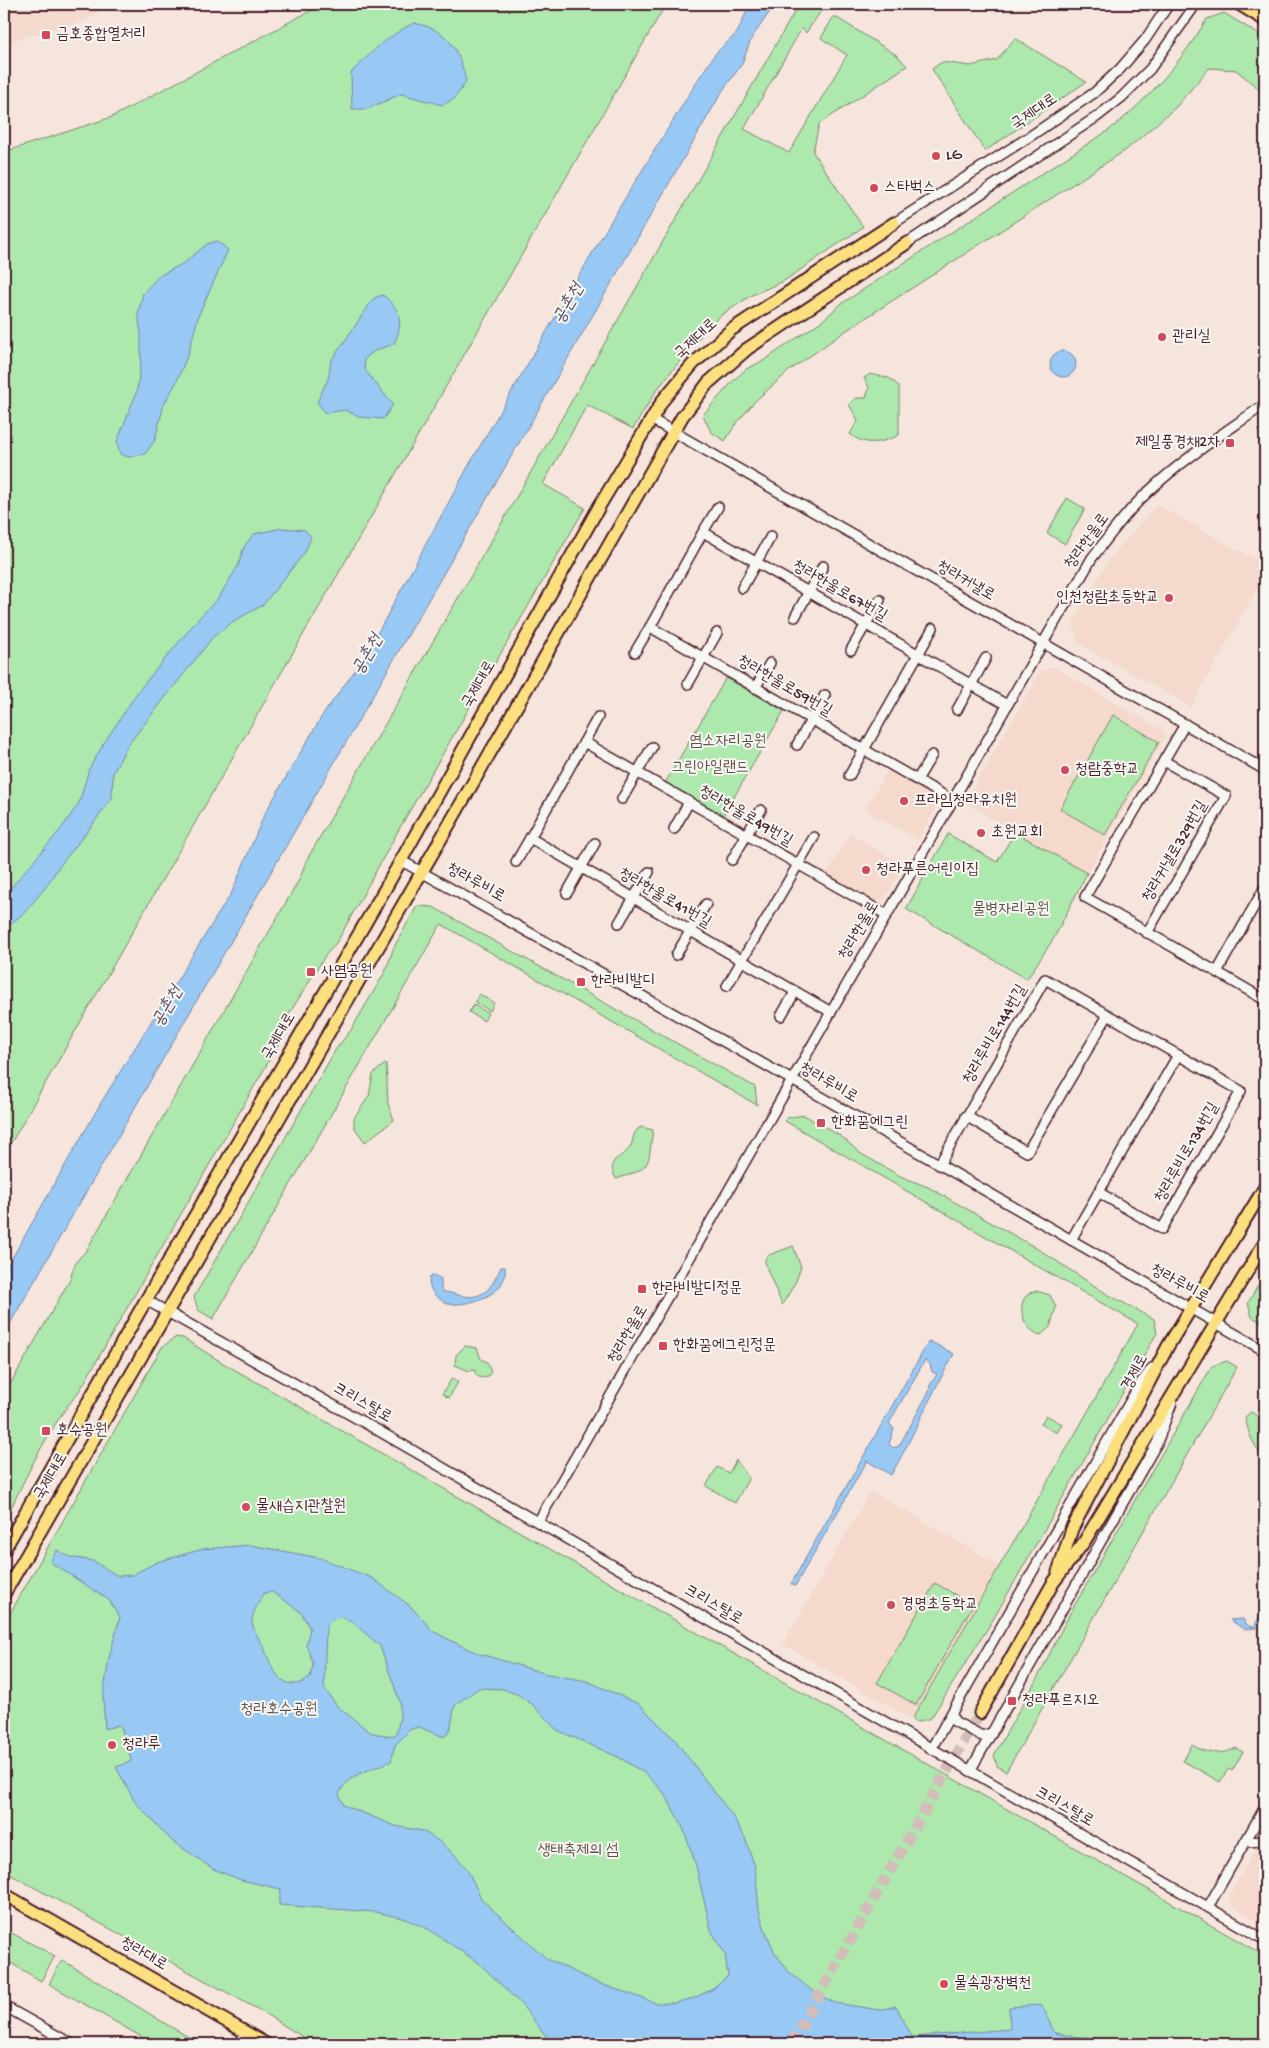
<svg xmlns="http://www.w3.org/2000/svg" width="1269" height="2048" viewBox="0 0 1269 2048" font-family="'Gochi Hand','Poor Story',sans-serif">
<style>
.built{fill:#f4d9cc}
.green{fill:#ade8ad;stroke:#7c846c}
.water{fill:#98c9f4;stroke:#7985a4;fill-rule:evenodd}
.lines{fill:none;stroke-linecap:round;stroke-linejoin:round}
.major-tunnel{stroke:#d3bdb9;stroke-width:11;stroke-dasharray:11 5.5;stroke-linecap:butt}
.minor-casing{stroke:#4a1f2b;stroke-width:12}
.major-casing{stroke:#4a1f2b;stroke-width:15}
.minor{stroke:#f6f6f2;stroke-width:9}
.major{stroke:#fce080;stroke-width:11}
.poi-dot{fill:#d1495b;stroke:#f6f6f2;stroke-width:2}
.labels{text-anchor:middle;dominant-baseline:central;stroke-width:4;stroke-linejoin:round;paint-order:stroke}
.poi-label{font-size:16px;fill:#4a1f2b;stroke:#f6f6f2;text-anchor:start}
.street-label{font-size:16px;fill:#4a1f2b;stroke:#f6f6f2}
.park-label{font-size:16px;fill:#63514c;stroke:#f6f6f2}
.water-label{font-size:18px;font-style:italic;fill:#615267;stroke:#f6f6f2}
</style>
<rect width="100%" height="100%" fill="#f5e5dc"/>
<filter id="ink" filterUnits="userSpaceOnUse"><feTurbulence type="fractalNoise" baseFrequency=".02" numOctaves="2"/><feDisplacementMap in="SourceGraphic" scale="10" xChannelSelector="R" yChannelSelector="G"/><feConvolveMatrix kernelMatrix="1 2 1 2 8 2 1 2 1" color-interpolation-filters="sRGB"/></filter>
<g filter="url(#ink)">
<g class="built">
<polygon points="4,4 113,4 85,20 4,43"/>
<polygon points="1157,505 1265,565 1265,574 1191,707 1078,643 1073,622 1110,558"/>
<polygon points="1054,667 1163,731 1165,737 1087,873 965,803 1041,671"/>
<polygon points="888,770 936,797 938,805 918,840 865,810"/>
<polygon points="850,834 904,865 884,900 874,901 827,874"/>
<polygon points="871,1491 1000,1566 912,1719 783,1644"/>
<polygon points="1265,1833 1265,1925 1233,1907 1229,1896"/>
</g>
<g class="green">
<polygon points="323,4 666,4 4,1155 4,152 112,117"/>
<path d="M799 4H822L821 11 806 33 802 28 744 129 789 153 847 55 821 38 834 16 898 56 907 66 819 124 813 152 863 227 784 281 752 295 720 316 694 343 656 391 633 429 587 405 543 484 585 508 398 831 337 942 325 956 289 1014 278 1045 80 1390C50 1426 30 1468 10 1510L4 1506V1395L71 1278C72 1267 78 1258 86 1251L300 878 306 861 516 498Z"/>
<path d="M1224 13 1265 38V94L1236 70 1209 68 1176 107 1126 150 844 332 789 371 755 401 736 424 725 441 711 432 703 415 733 381 746 369 763 361 823 320 841 304 1109 130C1149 99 1181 62 1207 19Z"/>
<polygon points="1015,38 1086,82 985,151 932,69 942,62 970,66 997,60"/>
<path d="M870 374 889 378 899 386V435C883 443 865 447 850 434L858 421 849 404 856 398H866L869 387 864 378Z"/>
<polygon points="1067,498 1085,509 1065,544 1047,533"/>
<polygon points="726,678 784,711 723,816 665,783"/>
<polygon points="1113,715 1159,742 1105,835 1060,809"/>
<polygon points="1015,832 1087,873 1054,938 1027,979 906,909 948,834 997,862"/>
<polygon points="417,906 433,907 755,1087 757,1105 441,924 213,1319 198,1310 194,1297 336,1049 351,1030 385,972 394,947"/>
<polygon points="479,994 494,1003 490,1011 475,1002"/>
<polygon points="474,1005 488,1013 484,1021 469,1012"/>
<polygon points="386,1063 388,1104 394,1120 365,1142 354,1127 354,1118 369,1096 373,1074"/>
<polygon points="804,1115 842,1137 860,1153 900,1176 928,1187 1038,1249 1107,1294 1154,1319 1157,1333 991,1623 931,1718 917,1722 912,1719 1138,1324 785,1121 787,1118"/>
<path d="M641 1127 653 1130C647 1167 654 1167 616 1179 605 1156 621 1161 630 1147 635 1139 631 1132 641 1127Z"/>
<path d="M793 1246 801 1267 796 1281 782 1305C779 1296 764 1266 765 1259L769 1255Z"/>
<polygon points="1265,1273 1265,1324 1252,1317 1248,1303"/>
<path d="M1036 1291 1050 1295 1056 1307 1050 1327 1041 1335C1020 1330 1013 1295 1036 1291Z"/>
<polygon points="176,1337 183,1338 223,1363 1265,1956 1265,2044 314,2044 259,2010 4,1871 4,1624 162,1347"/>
<path d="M465 1346 477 1348 481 1359 487 1362 491 1372 487 1377C481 1379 475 1377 475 1370L469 1371 455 1365 456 1355Z"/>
<polygon points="1227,1361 1237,1367 1006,1772 997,1766 994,1755 1039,1675 1069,1615 1212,1366"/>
<polygon points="452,1378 458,1382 449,1398 442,1394"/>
<path d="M1251 1412 1265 1421V1459C1254 1447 1248 1433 1245 1417Z"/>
<polygon points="1046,1415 1062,1424 1057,1433 1041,1424"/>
<polygon points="736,1460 749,1478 735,1503 706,1486 717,1467 729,1473"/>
<polygon points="935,1583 973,1605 916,1705 877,1683"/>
<path d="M1192 1745C1205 1753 1222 1756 1236 1748L1243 1752 1232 1771 1228 1769 1220 1782 1183 1761Z"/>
<polygon points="4,1929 55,1956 41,1981 4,1959"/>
<path d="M62 1960C109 1988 153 2017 200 2044H154L49 1984Z"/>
</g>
<g class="water">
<polygon points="750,4 775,4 751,39 742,64 723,90 4,1334 4,1276 8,1265 102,1101 232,892 264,815 322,716 364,658 469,465 611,221 701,75 716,53 737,33"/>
<path d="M414 23C449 30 459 49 466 82L454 99 442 105 401 94 367 109H352L351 73C370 53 389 35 414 23Z"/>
<polygon points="217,241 228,250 199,314 188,354 176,383 164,404 155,440 145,454 129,457 120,454 117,442 137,391 141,360 141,334 138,314 143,293 159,276 184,263 207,244"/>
<path d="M383 295C401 310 404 322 394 344L376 350 364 359 365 370 393 405 383 419 360 417 345 410 325 413 317 402 328 379 331 361 374 298Z"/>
<circle cx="1063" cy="364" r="13"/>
<polygon points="282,528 305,530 311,537 305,552 263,605 234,621 213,637 127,746 113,773 112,798 90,828 58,868 45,888 25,912 8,926 4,934 4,896 61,829 79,803 89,769 104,743 139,690 199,618 219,597 238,566 244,547 254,534"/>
<path d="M501 1267H505C509 1295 469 1306 448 1304 443 1303 439 1298 435 1295 430 1289 428 1284 430 1277L434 1275 441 1279V1289L443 1292C450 1292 456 1295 463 1296 486 1300 493 1284 501 1267Z"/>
<path d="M929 1341 954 1354C931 1394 914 1435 891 1475L867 1461 795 1586 791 1584ZM925 1360 930 1364 932 1372 937 1374 929 1387 931 1388 899 1446 893 1448 889 1444 894 1429 889 1423Z"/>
<path d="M250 1545 320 1558 372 1578 410 1606 434 1632 458 1644 477 1653 547 1674 587 1681 639 1704 675 1740 734 1818 745 1838 755 1867 759 1910 765 1930 775 1953 790 1973 815 1993 835 2003 880 2010 896 2006 912 2037 1010 2029 1009 2007 1042 2005 1054 2032C1073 2040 1100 2034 1118 2044H552L521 2004 479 1963 428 1929 403 1918 375 1912 279 1905 281 1889 241 1880 213 1869 171 1840 135 1802 116 1767 130 1762 131 1759 121 1727 119 1725 105 1729 103 1697 109 1658 120 1617 109 1600 50 1562 57 1550 70 1557 93 1561 118 1576 132 1575 157 1562 203 1549ZM272 1592 301 1612 310 1629 306 1644 313 1664 310 1678C284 1696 272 1670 265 1650 261 1640 253 1632 252 1621 252 1613 260 1600 264 1593ZM341 1617 351 1621 380 1646 400 1702V1717L396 1735 385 1736 370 1732 337 1706 324 1688 326 1626 333 1619ZM479 1688 503 1689 519 1695 533 1705 557 1730 620 1758 646 1774 665 1794 683 1828 695 1862 711 1930 725 1954 728 1976 713 1989 694 1998 674 2003H656L598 1983 547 1959 482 1900 467 1869 454 1854 440 1842 423 1831 395 1826 344 1805 339 1795C346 1773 373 1770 391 1761L395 1745 411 1729 419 1727 444 1737 450 1730 455 1705Z"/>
<path d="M1265 1609C1265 1613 1259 1626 1256 1628L1244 1629 1230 1620 1243 1619 1248 1626 1254 1627 1260 1615Z"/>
</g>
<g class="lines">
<g class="major-tunnel">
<polyline points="1262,4 1265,6"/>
<polyline points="791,2044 980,1713"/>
</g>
<defs>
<g id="minor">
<polyline points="894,223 1032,135 1094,93 1120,69 1145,40 1169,4"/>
<polyline points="907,243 1098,116 1122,97 1150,69 1196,4"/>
<polyline points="651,419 1265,770"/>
<polyline points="703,532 718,507"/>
<polyline points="742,588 771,536"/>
<polyline points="795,617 823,566"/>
<polyline points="851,650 880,600"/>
<polyline points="635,652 650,627"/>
<polyline points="688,684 717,633"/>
<polyline points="755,688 770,663"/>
<polyline points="957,710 986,658"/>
<polyline points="1185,724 1085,897 1217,972 1265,887"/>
<polyline points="584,742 598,717"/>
<polyline points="797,745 825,695"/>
<polyline points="849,776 933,628"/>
<polyline points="917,780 932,755"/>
<polyline points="622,799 652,747"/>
<polyline points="952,800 650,627 703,532 1007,705"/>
<polyline points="674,829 689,802"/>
<polyline points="400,860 792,1080 1265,1351"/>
<polyline points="732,860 761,810"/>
<polyline points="516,862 530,838"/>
<polyline points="567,893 595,843"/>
<polyline points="619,923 649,872"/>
<polyline points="1147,933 1226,796 1164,761"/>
<polyline points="676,955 706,904"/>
<polyline points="1217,972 1265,1000"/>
<polyline points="727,986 814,837"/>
<polyline points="831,1012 530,838 584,742 887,915"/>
<polyline points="781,1016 795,992"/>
<polyline points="966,1116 1027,1152 1108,1015"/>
<polyline points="939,1165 1045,979 1178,1055 1071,1240"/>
<polyline points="1098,1192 1162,1229 1241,1091 1178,1055"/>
<polyline points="146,1300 365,1423 1265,1940"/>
<path d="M538 1522 1092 558C1110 535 1127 511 1149 491 1184 458 1226 432 1265 404"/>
<polyline points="952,1714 954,1721 982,1736 991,1733"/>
<polyline points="931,1749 1140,1384 1152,1368"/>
<polyline points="970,1771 1157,1443 1172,1403"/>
<polyline points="1245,1842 1265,1841"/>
<polyline points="1208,1907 1265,1807"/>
<polyline points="4,2006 72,2044"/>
<polyline points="239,2044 246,2033"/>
</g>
<g id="major">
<polyline points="1239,4 1265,20"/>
<polyline points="4,1550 146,1300 385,889 600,505 663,400 693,364 731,330 894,223"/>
<polyline points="1058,1572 1072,1529 1168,1346 1265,1187"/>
<polyline points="4,1594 442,837 682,417 708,383 747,349 907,243"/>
<polyline points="980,1713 1053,1583 1084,1542 1265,1242"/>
<polyline points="4,1894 266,2044"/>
</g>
</defs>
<use href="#minor" class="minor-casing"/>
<use href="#major" class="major-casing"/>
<use href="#minor" class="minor"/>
<use href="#major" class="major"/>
</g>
</g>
<g class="poi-dot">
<rect x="41" y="30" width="10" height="10" rx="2.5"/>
<circle cx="936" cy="156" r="5"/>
<circle cx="874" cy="188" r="5"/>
<circle cx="1162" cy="337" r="5"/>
<rect x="1225" y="438" width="10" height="10" rx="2.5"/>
<circle cx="1169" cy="598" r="5"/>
<circle cx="1065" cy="770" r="5"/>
<circle cx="904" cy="801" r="5"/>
<circle cx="981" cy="833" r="5"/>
<circle cx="866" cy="870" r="5"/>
<rect x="306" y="967" width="10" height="10" rx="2.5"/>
<rect x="576" y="977" width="10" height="10" rx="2.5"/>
<rect x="816" y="1118" width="10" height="10" rx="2.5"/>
<rect x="637" y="1284" width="10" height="10" rx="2.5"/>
<rect x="658" y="1341" width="10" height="10" rx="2.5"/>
<rect x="41" y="1426" width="10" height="10" rx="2.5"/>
<circle cx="246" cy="1507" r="5"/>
<circle cx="891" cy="1605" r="5"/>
<rect x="1007" y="1696" width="10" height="10" rx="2.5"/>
<circle cx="112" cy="1745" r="5"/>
<circle cx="944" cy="1984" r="5"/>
</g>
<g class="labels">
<g class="poi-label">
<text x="56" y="35">금호종합열처리</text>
<text x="946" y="156">LG</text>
<text x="884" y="188">스타벅스</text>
<text x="1172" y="337">관리실</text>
<text x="1220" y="443" text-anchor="end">제일풍경채2차</text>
<text x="1159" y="598" text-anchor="end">인천청람초등학교</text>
<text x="1075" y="770">청람중학교</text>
<text x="914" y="801">프라임청라유치원</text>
<text x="991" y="833">초원교회</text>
<text x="876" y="870">청라푸른어린이집</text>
<text x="321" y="972">사염공원</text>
<text x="591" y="982">한라비발디</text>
<text x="831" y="1123">한화꿈에그린</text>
<text x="652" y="1289">한라비발디정문</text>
<text x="673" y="1346">한화꿈에그린정문</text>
<text x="56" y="1431">호수공원</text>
<text x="256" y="1507">물새습지관찰원</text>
<text x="901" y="1605">경명초등학교</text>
<text x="1022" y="1701">청라푸르지오</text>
<text x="122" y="1745">청라루</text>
<text x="954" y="1984">물속광장벽천</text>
</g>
<g class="street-label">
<text transform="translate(1035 113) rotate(-34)">국제대로</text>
<text transform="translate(697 340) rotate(-43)">국제대로</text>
<text transform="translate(1088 542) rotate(-54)">청라한울로</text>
<text transform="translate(965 582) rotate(30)">청라커낼로</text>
<text transform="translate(839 592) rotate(30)">청라한울로67번길</text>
<text transform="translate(480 685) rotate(-60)">국제대로</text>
<text transform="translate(784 687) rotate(30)">청라한울로59번길</text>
<text transform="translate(745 817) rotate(30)">청라한울로49번길</text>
<text transform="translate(1176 852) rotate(-60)">청라커낼로329번길</text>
<text transform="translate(475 884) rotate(29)">청라루비로</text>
<text transform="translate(664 899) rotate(30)">청라한울로41번길</text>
<text transform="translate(860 931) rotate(-60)">청라한울로</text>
<text transform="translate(996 1035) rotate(-60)">청라루비로144번길</text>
<text transform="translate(280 1037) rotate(-60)">국제대로</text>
<text transform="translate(828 1084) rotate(30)">청라루비로</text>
<text transform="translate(1188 1153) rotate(-60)">청라루비로134번길</text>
<text transform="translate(1179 1285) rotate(29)">청라루비로</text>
<text transform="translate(629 1335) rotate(-60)">청라한울로</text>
<text transform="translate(1136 1373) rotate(-62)">경제로</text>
<text transform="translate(362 1404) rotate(30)">크리스탈로</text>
<text transform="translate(52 1477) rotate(-60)">국제대로</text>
<text transform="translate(713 1606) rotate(30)">크리스탈로</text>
<text transform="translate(1064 1808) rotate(30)">크리스탈로</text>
<text transform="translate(143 1955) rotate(30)">청라대로</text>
</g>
<g class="park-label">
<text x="728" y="742">염소자리공원</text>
<text x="710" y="768">그린아일랜드</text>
<text x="1011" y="910">물병자리공원</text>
<text x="279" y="1710">청라호수공원</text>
<text x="578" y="1851">생태축제의 섬</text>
</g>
<g class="water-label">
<text transform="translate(569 304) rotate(-60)">공촌천</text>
<text transform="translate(368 655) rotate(-60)">공촌천</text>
<text transform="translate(168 1007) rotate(-60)">공촌천</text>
</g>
</g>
<rect width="1269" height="2048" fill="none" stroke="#f6f6f2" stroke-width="20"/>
<rect x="10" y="10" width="1249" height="2028" fill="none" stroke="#4a1f2b" stroke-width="2" filter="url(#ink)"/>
</svg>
